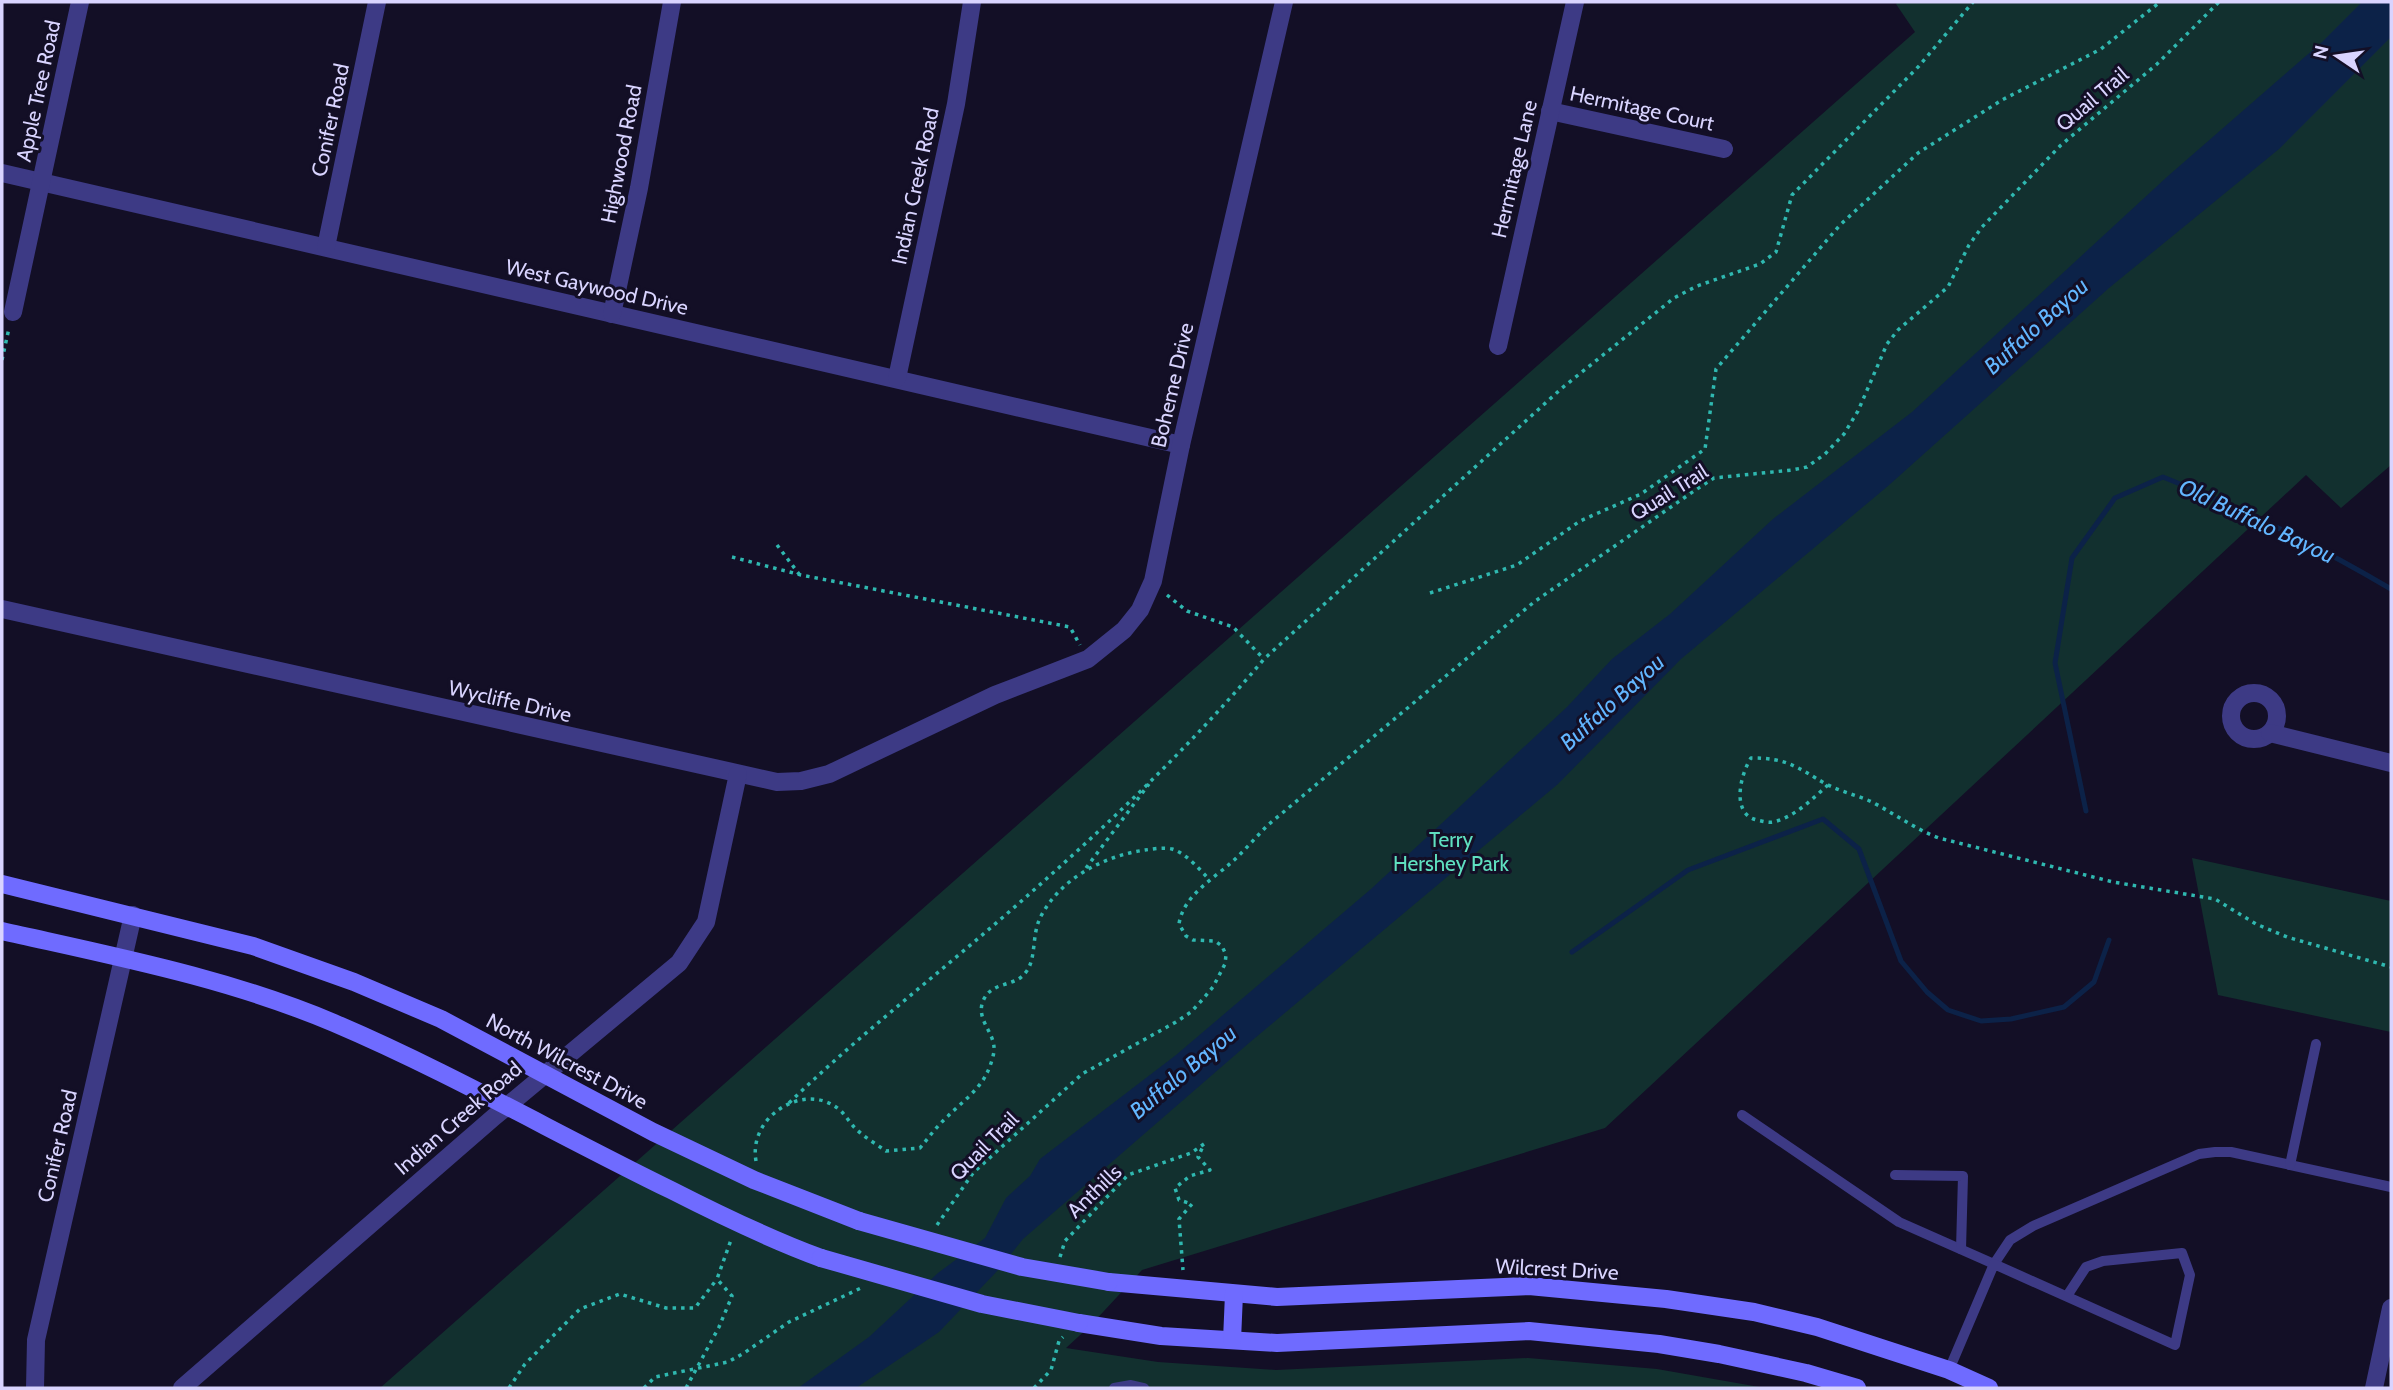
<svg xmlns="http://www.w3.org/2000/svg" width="2393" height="1390" viewBox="0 0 2393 1390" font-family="Cabin,sans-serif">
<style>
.green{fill:#12302f}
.water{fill:#0c2248}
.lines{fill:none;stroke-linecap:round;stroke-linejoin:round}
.stream{stroke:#0c2248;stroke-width:5}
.path{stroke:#2fb8b0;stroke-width:3.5;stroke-dasharray:3.5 5;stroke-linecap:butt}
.service{stroke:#3d3a85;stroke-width:10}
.minor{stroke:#3d3a85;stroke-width:18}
.secondary{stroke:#6f6bff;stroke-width:18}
.secondary-bridge{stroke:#6f6bff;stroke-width:18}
.labels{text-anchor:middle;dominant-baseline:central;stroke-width:6;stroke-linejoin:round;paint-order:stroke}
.street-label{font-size:21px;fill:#d9d4ff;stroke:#130f26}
.park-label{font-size:21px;fill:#5fe0c0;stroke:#130f26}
.water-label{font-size:23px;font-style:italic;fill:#62b6ff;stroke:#130f26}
</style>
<rect width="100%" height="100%" fill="#130f26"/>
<g class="green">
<polygon points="1898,2 2391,2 2391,465 2341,508 2306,475 1605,1128 1142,1270 1091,1325 1066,1348 1158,1362 1276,1370 1528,1358 1657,1369 1765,1388 380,1388 1915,32 1896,4"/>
<polygon points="2192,858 2391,901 2391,1032 2218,995"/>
</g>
<polygon class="water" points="2362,2 2391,2 2391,37 2279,149 2109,288 1888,486 1681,659 1558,784 1249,1043 1023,1239 1000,1268 939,1332 856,1388 798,1388 869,1337 938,1273 985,1238 1006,1198 1030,1176 1040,1159 1176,1055 1371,889 1567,707 1612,659 1670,614 1773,519 1912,412 2168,176 2322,42"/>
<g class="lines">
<g class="stream">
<path d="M2086 811 2055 663 2072 558 2115 498 2163 477C2242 508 2318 546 2391 589"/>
<polyline points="1572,952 1688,870 1823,819 1859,849 1901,961 1927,992 1948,1010 1981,1021 2011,1019 2064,1007 2094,982 2109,940"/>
</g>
<g class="path">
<polyline points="2,360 9,328"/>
<polyline points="777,545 799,574"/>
<polyline points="732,557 801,575 1070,627 1080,645"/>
<polyline points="1430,593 1517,565 1580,521 1641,494 1705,449 1716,369 1840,225 1918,153 2002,100 2101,49 2160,2"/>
<polyline points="1167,595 1187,611 1233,627 1264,659"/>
<path d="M1828 785C1812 799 1795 817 1773 822 1768 823 1762 821 1757 820 1730 814 1741 773 1751 758 1788 758 1796 767 1826 784 1841 792 1857 795 1872 802 1895 814 1915 829 1939 838L2113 882 2215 899 2256 924 2287 937 2391 967"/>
<polyline points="1086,868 1149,784"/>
<path d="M789 1103C857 1037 932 979 1002 918 1095 837 1185 753 1264 659L1562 388 1674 298 1697 286 1760 264 1776 252 1792 195 1919 66 1973 2"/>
<path d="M756 1161C753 1144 759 1128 771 1116 791 1097 820 1092 841 1111 846 1116 850 1123 855 1128 864 1137 876 1144 886 1151L920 1148C929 1137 937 1126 948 1116 961 1103 979 1090 987 1073 990 1067 995 1053 994 1047 993 1031 976 1019 983 1001 992 980 1015 988 1026 972 1037 958 1031 935 1041 916 1061 878 1104 856 1145 850 1153 849 1164 847 1172 849 1187 854 1198 868 1209 879"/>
<path d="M937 1225 973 1173 1082 1074 1176 1022 1191 1012 1203 999 1213 987 1225 964 1226 955 1222 946 1215 941 1193 940 1186 936 1179 924C1183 896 1213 879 1232 862 1245 850 1256 837 1268 825L1534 602 1694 491 1714 478 1792 470 1807 467 1825 454 1844 434 1858 411 1887 344 1898 330 1948 287 1969 245 1982 227 2061 145 2157 64 2219 2"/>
<polyline points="1060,1257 1065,1241 1128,1175 1191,1153 1204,1144 1198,1157 1210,1170 1190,1176 1175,1188 1179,1200 1192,1204 1179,1219 1183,1270"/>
<polyline points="509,1388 525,1364 580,1309 620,1294 666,1308 695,1308 717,1279"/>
<polyline points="644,1388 655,1377 728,1362 744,1353 789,1322 861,1288"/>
<polyline points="686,1388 719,1327 732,1296 717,1279 731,1240"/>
<polyline points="1034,1388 1051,1370 1059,1341 1063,1337"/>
</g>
<g class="service">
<polyline points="1742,1115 1899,1222 1994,1264 2010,1240 2033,1226 2199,1154 2215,1152 2231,1152 2391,1187"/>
<polyline points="2290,1165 2316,1044"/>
<polyline points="1895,1175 1963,1176 1961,1249"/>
<polyline points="1949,1370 1994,1264 2175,1345 2190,1275 2182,1253 2103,1261 2086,1267 2067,1296"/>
<polyline points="1114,1388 1131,1385 1144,1388"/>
</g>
<g class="minor">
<polyline points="1550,111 1724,149"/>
<polyline points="2,173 1181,445"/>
<polyline points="326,247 377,2"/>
<polyline points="13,312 80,2"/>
<polyline points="612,314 639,188 672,2"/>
<polyline points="1498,346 1575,2"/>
<polyline points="897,378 956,104 972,2"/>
<polyline points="2,609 777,782 801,781 829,774 995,695 1088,659 1124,630 1140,610 1153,581 1181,445 1284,2"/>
<circle cx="2254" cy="716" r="23"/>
<polyline points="2270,733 2391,763"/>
<polyline points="35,1388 36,1340 133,915"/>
<polyline points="182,1388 494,1117 679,963 706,922 738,774"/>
<polyline points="2374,1388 2391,1308"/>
</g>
<g class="secondary">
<polyline points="2,884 253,946 354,982 441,1019 653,1132 754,1180 859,1221"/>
<path d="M2 931C113 956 228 978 334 1023 449 1072 558 1135 671 1190 720 1215 769 1239 821 1258"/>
<polyline points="1109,1282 1277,1297 1529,1286 1666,1299 1754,1312 1817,1327 1949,1370 1989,1388"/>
<polyline points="1079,1323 1161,1336 1277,1343 1529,1331 1659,1344 1719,1354 1806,1373 1857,1388"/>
<polyline points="1232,1340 1234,1294"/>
</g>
<g class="secondary-bridge">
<polyline points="859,1221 1022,1267 1109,1282"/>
<polyline points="821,1258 982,1304 1079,1323"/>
</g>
</g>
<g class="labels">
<g class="street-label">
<text transform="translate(38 91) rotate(-78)">Apple Tree Road</text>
<text transform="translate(2092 99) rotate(-40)">Quail Trail</text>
<text transform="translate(1642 108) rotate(12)">Hermitage Court</text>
<text transform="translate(330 120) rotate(-78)">Conifer Road</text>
<text transform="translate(621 154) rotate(-79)">Highwood Road</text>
<text transform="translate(1514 169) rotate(-77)">Hermitage Lane</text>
<text transform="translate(915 186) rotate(-78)">Indian Creek Road</text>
<text transform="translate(597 287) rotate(13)">West Gaywood Drive</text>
<text transform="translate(1172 385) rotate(-77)">Boheme Drive</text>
<text transform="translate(1669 492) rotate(-32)">Quail Trail</text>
<text transform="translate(510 701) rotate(13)">Wycliffe Drive</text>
<text transform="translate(567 1061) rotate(28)">North Wilcrest Drive</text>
<text transform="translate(458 1118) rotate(-41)">Indian Creek Road</text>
<text transform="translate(57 1146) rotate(-77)">Conifer Road</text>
<text transform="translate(984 1146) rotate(-45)">Quail Trail</text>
<text transform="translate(1094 1191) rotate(-44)">Anthills</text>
<text transform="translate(1557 1269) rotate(3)">Wilcrest Drive</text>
</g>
<g class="park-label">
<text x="1451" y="839">Terry<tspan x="1451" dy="24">Hershey Park</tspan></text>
</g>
<g class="water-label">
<text transform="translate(2036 326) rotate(-42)">Buffalo Bayou</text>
<text transform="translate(2257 521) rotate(25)">Old Buffalo Bayou</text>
<text transform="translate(1612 702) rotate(-42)">Buffalo Bayou</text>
<text transform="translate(1183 1072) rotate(-40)">Buffalo Bayou</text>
</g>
</g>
<rect width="2393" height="1390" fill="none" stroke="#d9d4ff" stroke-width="7"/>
<g transform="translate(2337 56) rotate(283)" stroke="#130f26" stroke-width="5" paint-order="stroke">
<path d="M0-5L12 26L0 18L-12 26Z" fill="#d9d4ff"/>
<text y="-10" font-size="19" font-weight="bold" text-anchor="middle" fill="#d9d4ff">N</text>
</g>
</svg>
